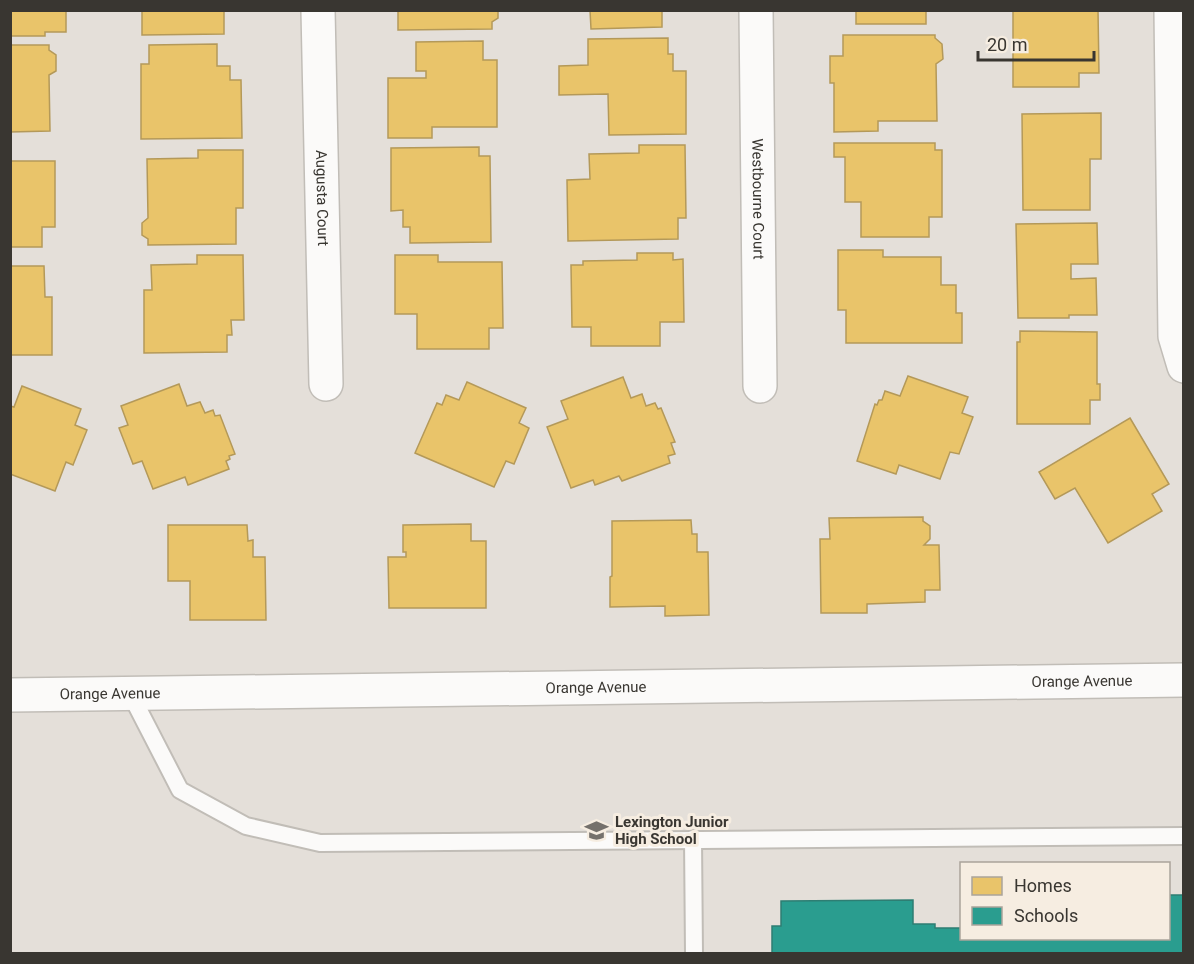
<svg xmlns="http://www.w3.org/2000/svg" width="1194" height="964" viewBox="0 0 1194 964" font-family="Roboto,sans-serif">
<style>
.homes{fill:#e9c46a;stroke:#b49959;stroke-width:1.5}
.schools{fill:#2a9d8f;stroke:#2e7e73;stroke-width:1.5}
.lines{fill:none;stroke-linecap:round;stroke-linejoin:round}
.service-casing{stroke:#c1bdb7;stroke-width:20}
.minor-casing{stroke:#c1bdb7;stroke-width:36}
.secondary-casing{stroke:#c1bdb7;stroke-width:36}
.service{stroke:#fbfaf9;stroke-width:16}
.minor{stroke:#fbfaf9;stroke-width:33}
.secondary{stroke:#fbfaf9;stroke-width:33}
.labels{text-anchor:middle;dominant-baseline:central;stroke-width:6;stroke-linejoin:round;paint-order:stroke}
.street-label{font-size:15px;fill:#393631;stroke:#f6ede1}
.poi-label{font-size:15px;font-weight:bold;fill:#393631;stroke:#f6ede1;text-anchor:start}
</style>
<rect width="100%" height="100%" fill="#e4dfd9"/>
<g class="homes">
<polygon points="10,10 66,10 66,32 45,32 45,36 10,36"/>
<polygon points="142,10 224,10 224,34 142,35"/>
<polygon points="498,10 498,18 492,22 492,29 398,30 398,11 386,10"/>
<polygon points="590,10 662,10 662,27 591,29"/>
<rect x="856" y="10" width="70" height="14"/>
<polygon points="1013,10 1098,10 1099,73 1079,73 1079,87 1013,87"/>
<polygon points="843,35 935,35 935,38 942,44 943,59 936,64 937,121 878,121 878,131 834,132 834,83 830,83 830,56 843,56"/>
<polygon points="668,38 668,54 673,54 673,71 686,71 686,134 609,135 608,94 559,95 559,66 588,65 588,39"/>
<polygon points="483,41 483,60 497,60 497,127 432,127 432,138 388,138 388,78 426,78 426,71 416,71 416,42"/>
<polygon points="217,44 217,66 230,66 230,80 241,80 242,138 141,139 141,64 149,64 149,45"/>
<polygon points="10,45 49,45 49,50 56,55 56,71 49,75 50,131 10,132"/>
<polygon points="1101,113 1101,159 1090,159 1090,210 1023,210 1022,114"/>
<polygon points="834,143 935,143 935,150 942,150 942,217 929,217 929,237 861,237 861,202 845,202 845,157 834,157"/>
<polygon points="639,145 685,145 686,218 678,218 678,239 568,241 567,180 590,179 589,154 639,153"/>
<polygon points="479,147 479,156 490,156 491,242 410,243 410,227 403,227 403,210 391,211 391,148"/>
<polygon points="198,150 243,150 243,208 236,208 236,244 148,245 148,239 142,235 142,223 148,218 147,159 198,158"/>
<polygon points="10,161 55,161 55,227 42,227 42,247 10,247"/>
<polygon points="1097,223 1098,264 1071,264 1071,279 1096,278 1097,315 1069,315 1069,318 1018,318 1016,224"/>
<polygon points="838,250 883,250 883,257 941,257 941,285 956,285 956,313 962,313 962,343 846,343 846,310 838,310"/>
<polygon points="637,253 673,253 673,260 683,259 684,322 660,322 660,346 591,346 591,327 572,327 571,265 583,265 583,261 637,260"/>
<polygon points="197,255 243,255 244,320 231,320 232,335 227,335 227,352 144,353 144,290 152,290 151,265 197,264"/>
<polygon points="395,255 438,255 438,262 502,262 503,328 489,328 489,349 417,349 417,314 395,314"/>
<polygon points="10,266 44,266 45,297 52,297 52,355 10,355"/>
<polygon points="1020,331 1097,332 1097,384 1100,384 1100,400 1090,400 1090,424 1017,424 1017,342 1020,342"/>
<polygon points="908,376 968,397 962,413 973,417 959,454 950,452 940,479 899,465 896,474 857,461 875,404 877,405 879,400 882,400 885,391 900,396"/>
<polygon points="623,377 631,398 642,394 646,406 655,403 658,409 661,408 675,442 671,443 675,454 668,456 670,463 622,481 619,476 595,485 593,480 571,488 547,427 568,419 561,401"/>
<polygon points="467,382 526,408 519,423 529,428 514,464 506,461 494,487 415,453 437,403 442,405 446,395 459,400"/>
<polygon points="179,384 187,406 200,402 205,413 213,410 215,416 220,415 235,454 229,456 230,459 226,461 229,469 188,485 185,477 153,489 142,461 133,464 119,428 128,425 121,406"/>
<polygon points="22,386 81,409 75,425 87,430 73,465 66,462 55,491 10,474 10,406 14,407"/>
<polygon points="1130,418 1169,484 1152,494 1162,511 1108,543 1075,488 1055,499 1039,472"/>
<polygon points="923,517 923,521 930,526 930,539 924,545 939,545 940,590 925,590 925,602 867,604 867,613 821,613 820,539 830,539 829,518"/>
<polygon points="691,520 692,534 697,534 697,552 708,552 709,615 665,616 665,606 610,607 610,577 612,576 612,521"/>
<polygon points="471,524 471,541 486,541 486,608 389,608 388,557 406,557 406,552 403,552 403,525"/>
<polygon points="168,525 247,525 248,541 253,540 253,557 265,557 266,620 190,620 190,581 168,581"/>
</g>
<polygon class="schools" points="1168,895 1184,895 1184,954 772,954 772,926 781,926 781,901 913,900 913,924 935,924 935,928 962,928 962,938 1168,938"/>
<g class="lines">
<defs>
<g id="service">
<polyline points="130,693 180,790 246,826 320,843 1184,836"/>
<polyline points="693,839 694,954"/>
</g>
<g id="minor">
<path id="s1" d="M318 10 326 384"/>
<path id="s2" d="M756 10 760 386"/>
<polyline points="1171,10 1175,336 1184,366"/>
</g>
<g id="secondary">
<path id="s3" d="M10 695 1184 680"/>
</g>
</defs>
<use href="#service" class="service-casing"/>
<use href="#minor" class="minor-casing"/>
<use href="#secondary" class="secondary-casing"/>
<use href="#service" class="service"/>
<use href="#minor" class="minor"/>
<use href="#secondary" class="secondary"/>
</g>
<defs>
<symbol id="school-bare" viewBox="-9 -9 18 18"><path d="M0-5L7-2L0 1L-7-2ZM-4 1L0 2.5L4 1V4Q0 6-4 4Z" fill="#75716c" stroke="#f6ede1" stroke-width="2.5" paint-order="stroke"/></symbol>
</defs>
<g fill-rule="evenodd">
<use href="#school-bare" x="580" y="814" width="33" height="33"/>
</g>
<g class="labels">
<g class="street-label">
<text stroke="none"><textPath href="#s1" startOffset="188">Augusta Court</textPath></text>
<text stroke="none"><textPath href="#s2" startOffset="189">Westbourne Court</textPath></text>
<text stroke="none"><textPath href="#s3" startOffset="1072">Orange Avenue</textPath></text>
<text stroke="none"><textPath href="#s3" startOffset="586">Orange Avenue</textPath></text>
<text stroke="none"><textPath href="#s3" startOffset="100">Orange Avenue</textPath></text>
</g>
<g class="poi-label">
<text x="615" y="822">Lexington Junior<tspan x="615" dy="17">High School</tspan></text>
</g>
</g>
<rect width="1194" height="964" fill="none" stroke="#393631" stroke-width="24"/>
<rect x="960" y="862" width="210" height="78" fill="#f6ede1" stroke="#aaa49b" stroke-width="1.5"/>
<rect x="972" y="877" width="30" height="18" fill="#e9c46a" stroke="#aaa49b" stroke-width="1.5"/>
<text x="1014" y="892" font-size="18" fill="#393631">Homes</text>
<rect x="972" y="907" width="30" height="18" fill="#2a9d8f" stroke="#aaa49b" stroke-width="1.5"/>
<text x="1014" y="922" font-size="18" fill="#393631">Schools</text>
<path d="M978 51v9h116v-9" fill="none" stroke="#393631" stroke-width="3"/>
<text x="987" y="51" font-size="18" fill="#393631" stroke="#f6ede1" stroke-width="4.5" paint-order="stroke">20 m</text>
</svg>
